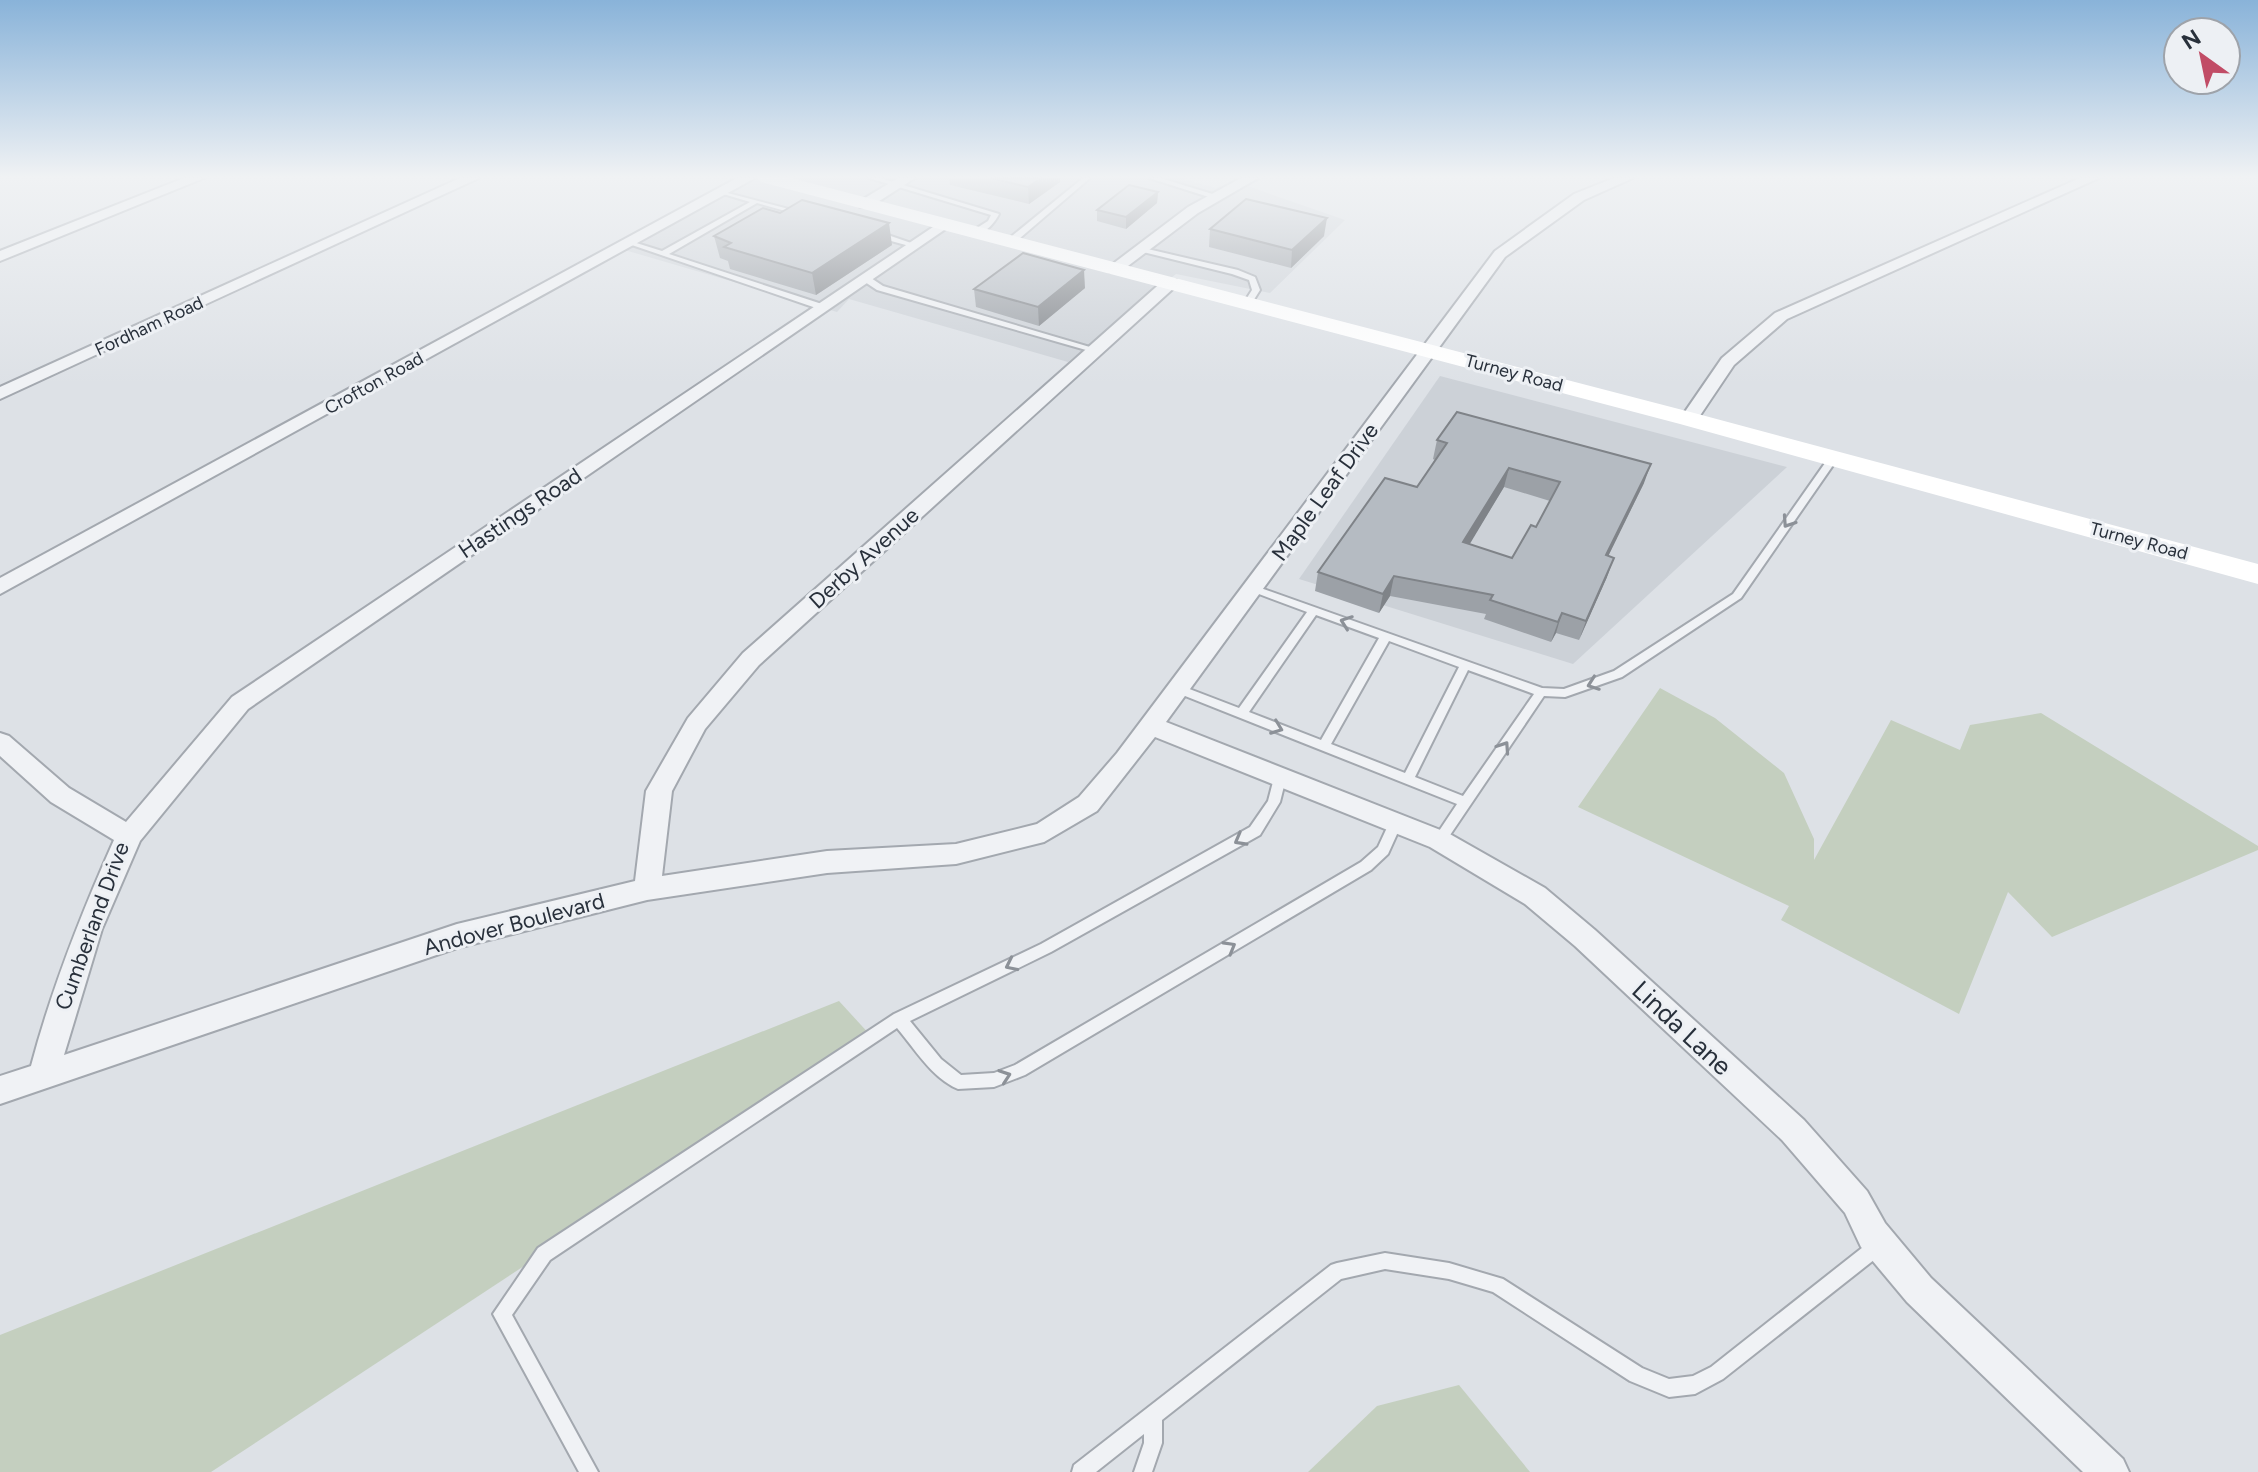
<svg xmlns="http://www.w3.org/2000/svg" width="2258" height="1472" viewBox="0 0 2258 1472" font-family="Figtree,sans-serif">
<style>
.built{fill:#ccd1d7}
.green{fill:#c4cfbf}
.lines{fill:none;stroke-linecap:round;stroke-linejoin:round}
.lane-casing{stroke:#a3a8af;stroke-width:4}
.street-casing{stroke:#a3a8af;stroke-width:4}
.lane{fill:#f0f2f5;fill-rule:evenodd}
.street{fill:#f0f2f5;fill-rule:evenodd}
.secondary{fill:#fff;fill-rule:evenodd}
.wall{fill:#9ca1a7;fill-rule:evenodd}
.shaded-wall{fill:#7f8388}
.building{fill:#b5bbc2;stroke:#7f8388;stroke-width:2;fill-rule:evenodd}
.oneway{stroke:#8c9198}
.labels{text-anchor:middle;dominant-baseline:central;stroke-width:6;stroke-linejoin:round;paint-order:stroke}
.far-street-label{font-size:18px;fill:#28303b;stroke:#edf0f4}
.street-label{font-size:22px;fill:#28303b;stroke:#edf0f4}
.near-street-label{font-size:26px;fill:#28303b;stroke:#edf0f4}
</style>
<rect width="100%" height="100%" fill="#dde1e6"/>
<g class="built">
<polygon points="733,178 1179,178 1216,188 1233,181 1345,220 1270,293 1176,274 1068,362 849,299 837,312 611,246"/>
<polygon points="1440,376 1787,467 1573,664 1299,579"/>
</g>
<g class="green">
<polygon points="1660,688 1715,718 1784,773 1814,839 1814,860 1891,720 1960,750 1970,725 2041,713 2258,846 2258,850 2052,937 2008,892 1959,1014 1781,920 1789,906 1578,807"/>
<polygon points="839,1001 872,1037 211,1472 0,1472 0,1335"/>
<polygon points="1459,1385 1530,1472 1308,1472 1377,1406"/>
</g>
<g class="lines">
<defs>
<g id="lane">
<path d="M869 178H880L999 214C994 224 984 235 972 235V231L988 221 991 215Z"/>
<polygon points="1083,178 1090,178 1013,244 1007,244 1007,240"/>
<polygon points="1149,178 1160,178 1219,196 1212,198"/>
<polygon points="720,191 804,213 800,215 757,203 669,254 825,305 825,309 819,309 626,243 630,241 662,251 750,202 720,193"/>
<polygon points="873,232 879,232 917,245 913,247 873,236"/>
<polygon points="1139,247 1238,270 1255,277 1260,290 1250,306 1244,306 1243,304 1252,290 1249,280 1232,274 1139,251"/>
<polygon points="862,276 868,276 883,286 1100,350 1093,352 877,290 862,280"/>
<path d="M1833 455 1838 458 1741 598 1622 677 1565 697 1544 696 1444 844H1434L1433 840 1457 804 1175 692 1173 689 1179 685 1239 708 1307 612 1251 591 1250 589 1251 587 1255 586 1542 688 1564 689 1614 671 1733 594 1830 456ZM1316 615 1379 638 1321 740 1249 712ZM1389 641 1459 667 1405 773 1331 744ZM1468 670 1534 694 1463 796 1415 777Z"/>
<path d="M1280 773 1284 775 1286 778 1280 802 1260 835 1051 952 910 1021 941 1059 961 1075 994 1073 1015 1065 1361 862 1378 847 1391 819H1401L1402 823 1388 854 1371 870 1025 1075 994 1087 958 1089C932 1078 915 1049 897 1028L550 1260 512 1315 598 1472H579L493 1314 538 1248 894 1014 1041 944 1250 827 1268 801 1274 778 1276 775Z"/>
<polygon points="1878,1238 1884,1240 1886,1246 1884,1252 1723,1379 1695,1394 1669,1397 1630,1381 1493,1292 1449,1279 1385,1269 1341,1279 1162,1420 1162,1443 1152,1472 1134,1472 1144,1443 1144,1434 1096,1472 1072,1472 1074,1465 1331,1265 1337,1263 1385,1253 1449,1263 1503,1279 1642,1368 1669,1379 1693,1376 1711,1367 1872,1240"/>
</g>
<g id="street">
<polygon points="184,178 204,178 0,261 0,251"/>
<polygon points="460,178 479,178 0,399 0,387"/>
<polygon points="737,178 755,178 0,594 0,578"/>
<polygon points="898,178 915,178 870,207 860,207 860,201"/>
<polygon points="1241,178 1258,178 1198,213 1120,272 1110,272 1110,266 1188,207"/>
<path d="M1614 178H1633L1584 200 1505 257 1166 722 1448 833 1545 888 1595 930 1804 1120 1867 1191 1885 1223 1931 1278 2123 1459 2129 1472H2083L1907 1302 1861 1247 1845 1213 1782 1140 1575 946 1525 904 1430 847 1155 737 1097 811 1044 842 956 864 827 873 647 900 457 948 0 1104V1076L31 1066C52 987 81 914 114 840L51 802 0 756V733L9 736 69 788 126 822 232 697 942 221 949 225 947 228 248 709 140 841 102 929 64 1055 457 924 635 881 646 791 688 718 743 653 1164 280H1176V286L759 665 705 729 672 791 662 876 827 851 956 844 1037 824 1079 797 1117 753 1495 251 1574 194Z"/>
<polygon points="2080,178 2099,178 1787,319 1734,365 1695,423 1689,424 1680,419 1722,358 1775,313"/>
</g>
</defs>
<use href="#lane" class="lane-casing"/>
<use href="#street" class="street-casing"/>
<use href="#lane" class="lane"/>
<use href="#street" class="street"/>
<polygon class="secondary" points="758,178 791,178 1698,414 2258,564 2258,584 1680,424 761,182"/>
</g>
<g class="wall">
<polygon points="949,178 1060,178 1060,182 1029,204 950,185"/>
<polygon points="1158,192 1157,203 1126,229 1097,221 1097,210"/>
<polygon points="1210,229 1324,236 1291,268 1209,247"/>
<polygon points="714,236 892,245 816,295 730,269 728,261 720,258"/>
<polygon points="1085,288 1039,326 976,307 974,289"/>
<path d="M1437 440 1644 483 1608 556 1607 577 1579 640 1556 633 1551 642 1484 619 1486 614 1390 596 1379 613 1315 591 1318 572 1417 487 1435 460 1433 459ZM1504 487 1550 501 1536 527 1512 558 1469 544Z"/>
</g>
<g class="shaded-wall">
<polygon points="1041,178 1060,178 1060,182 1029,204 1028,187"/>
<polygon points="1158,192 1157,203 1126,229 1126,217"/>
<polygon points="1327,218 1324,236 1291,268 1292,250"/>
<polygon points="889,223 892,245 816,295 812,273"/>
<polygon points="1084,270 1085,288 1039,326 1038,307"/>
<polygon points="1651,464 1644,483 1599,575 1606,555"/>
<polygon points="1509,468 1504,487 1459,562 1463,542"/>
<polygon points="1614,558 1607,577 1579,640 1586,621"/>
<polygon points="1394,576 1390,596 1379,613 1383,594"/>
<polygon points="1562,613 1556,633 1551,642 1558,622"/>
</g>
<g class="building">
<polygon points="990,178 1041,178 1028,187"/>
<polygon points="1129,185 1158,192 1126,217 1097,210"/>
<polygon points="1246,199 1327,218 1292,250 1210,229"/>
<polygon points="802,200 889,223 812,273 724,247 731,243 714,236 763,208 780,213"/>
<polygon points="1023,253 1084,270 1038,307 974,289"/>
<path d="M1457 412 1651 464 1606 555 1614 558 1586 621 1562 613 1558 622 1490 600 1493 595 1394 576 1383 594 1318 572 1385 478 1417 487 1447 443 1437 440ZM1509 468 1560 482 1536 527 1531 525 1512 558 1463 542Z"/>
</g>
<defs><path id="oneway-chevron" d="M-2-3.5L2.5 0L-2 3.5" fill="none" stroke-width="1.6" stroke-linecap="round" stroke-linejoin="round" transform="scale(2)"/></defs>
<g class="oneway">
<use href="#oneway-chevron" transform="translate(1788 522) rotate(124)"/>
<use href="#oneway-chevron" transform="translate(1346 622) rotate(-160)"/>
<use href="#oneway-chevron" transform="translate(1593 684) rotate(160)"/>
<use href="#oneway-chevron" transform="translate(1277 728) rotate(21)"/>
<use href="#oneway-chevron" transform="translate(1504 747) rotate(-56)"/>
<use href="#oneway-chevron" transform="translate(1240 840) rotate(151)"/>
<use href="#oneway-chevron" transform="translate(1230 947) rotate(-30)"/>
<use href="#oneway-chevron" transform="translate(1011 965) rotate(154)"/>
<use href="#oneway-chevron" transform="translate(1005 1076) rotate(-19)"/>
</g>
<linearGradient id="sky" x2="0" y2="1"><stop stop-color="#89b3d9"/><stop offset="0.46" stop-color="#f0f2f4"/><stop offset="1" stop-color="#f0f2f4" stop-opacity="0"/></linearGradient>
<rect width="2258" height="384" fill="url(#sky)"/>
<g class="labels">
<g class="far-street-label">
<text transform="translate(149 326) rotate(-25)">Fordham Road</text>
<text transform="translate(1514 373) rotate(15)">Turney Road</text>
<text transform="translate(374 383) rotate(-29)">Crofton Road</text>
<text transform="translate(2139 541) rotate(15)">Turney Road</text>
</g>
<g class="street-label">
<text transform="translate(1325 492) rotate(-54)">Maple Leaf Drive</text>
<text transform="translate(520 513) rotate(-34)">Hastings Road</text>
<text transform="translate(864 558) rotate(-42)">Derby Avenue</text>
<text transform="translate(514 924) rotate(-15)">Andover Boulevard</text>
<text transform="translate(92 926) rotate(-70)">Cumberland Drive</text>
</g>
<g class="near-street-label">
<text transform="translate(1682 1028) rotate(43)">Linda Lane</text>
</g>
</g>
<g transform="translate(2202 56) rotate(327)"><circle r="38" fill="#edf0f4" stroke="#9ea3aa" stroke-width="2"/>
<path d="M0-6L14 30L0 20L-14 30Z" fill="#c14c66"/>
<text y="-12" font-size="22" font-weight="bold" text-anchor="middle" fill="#28303b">N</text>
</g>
</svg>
